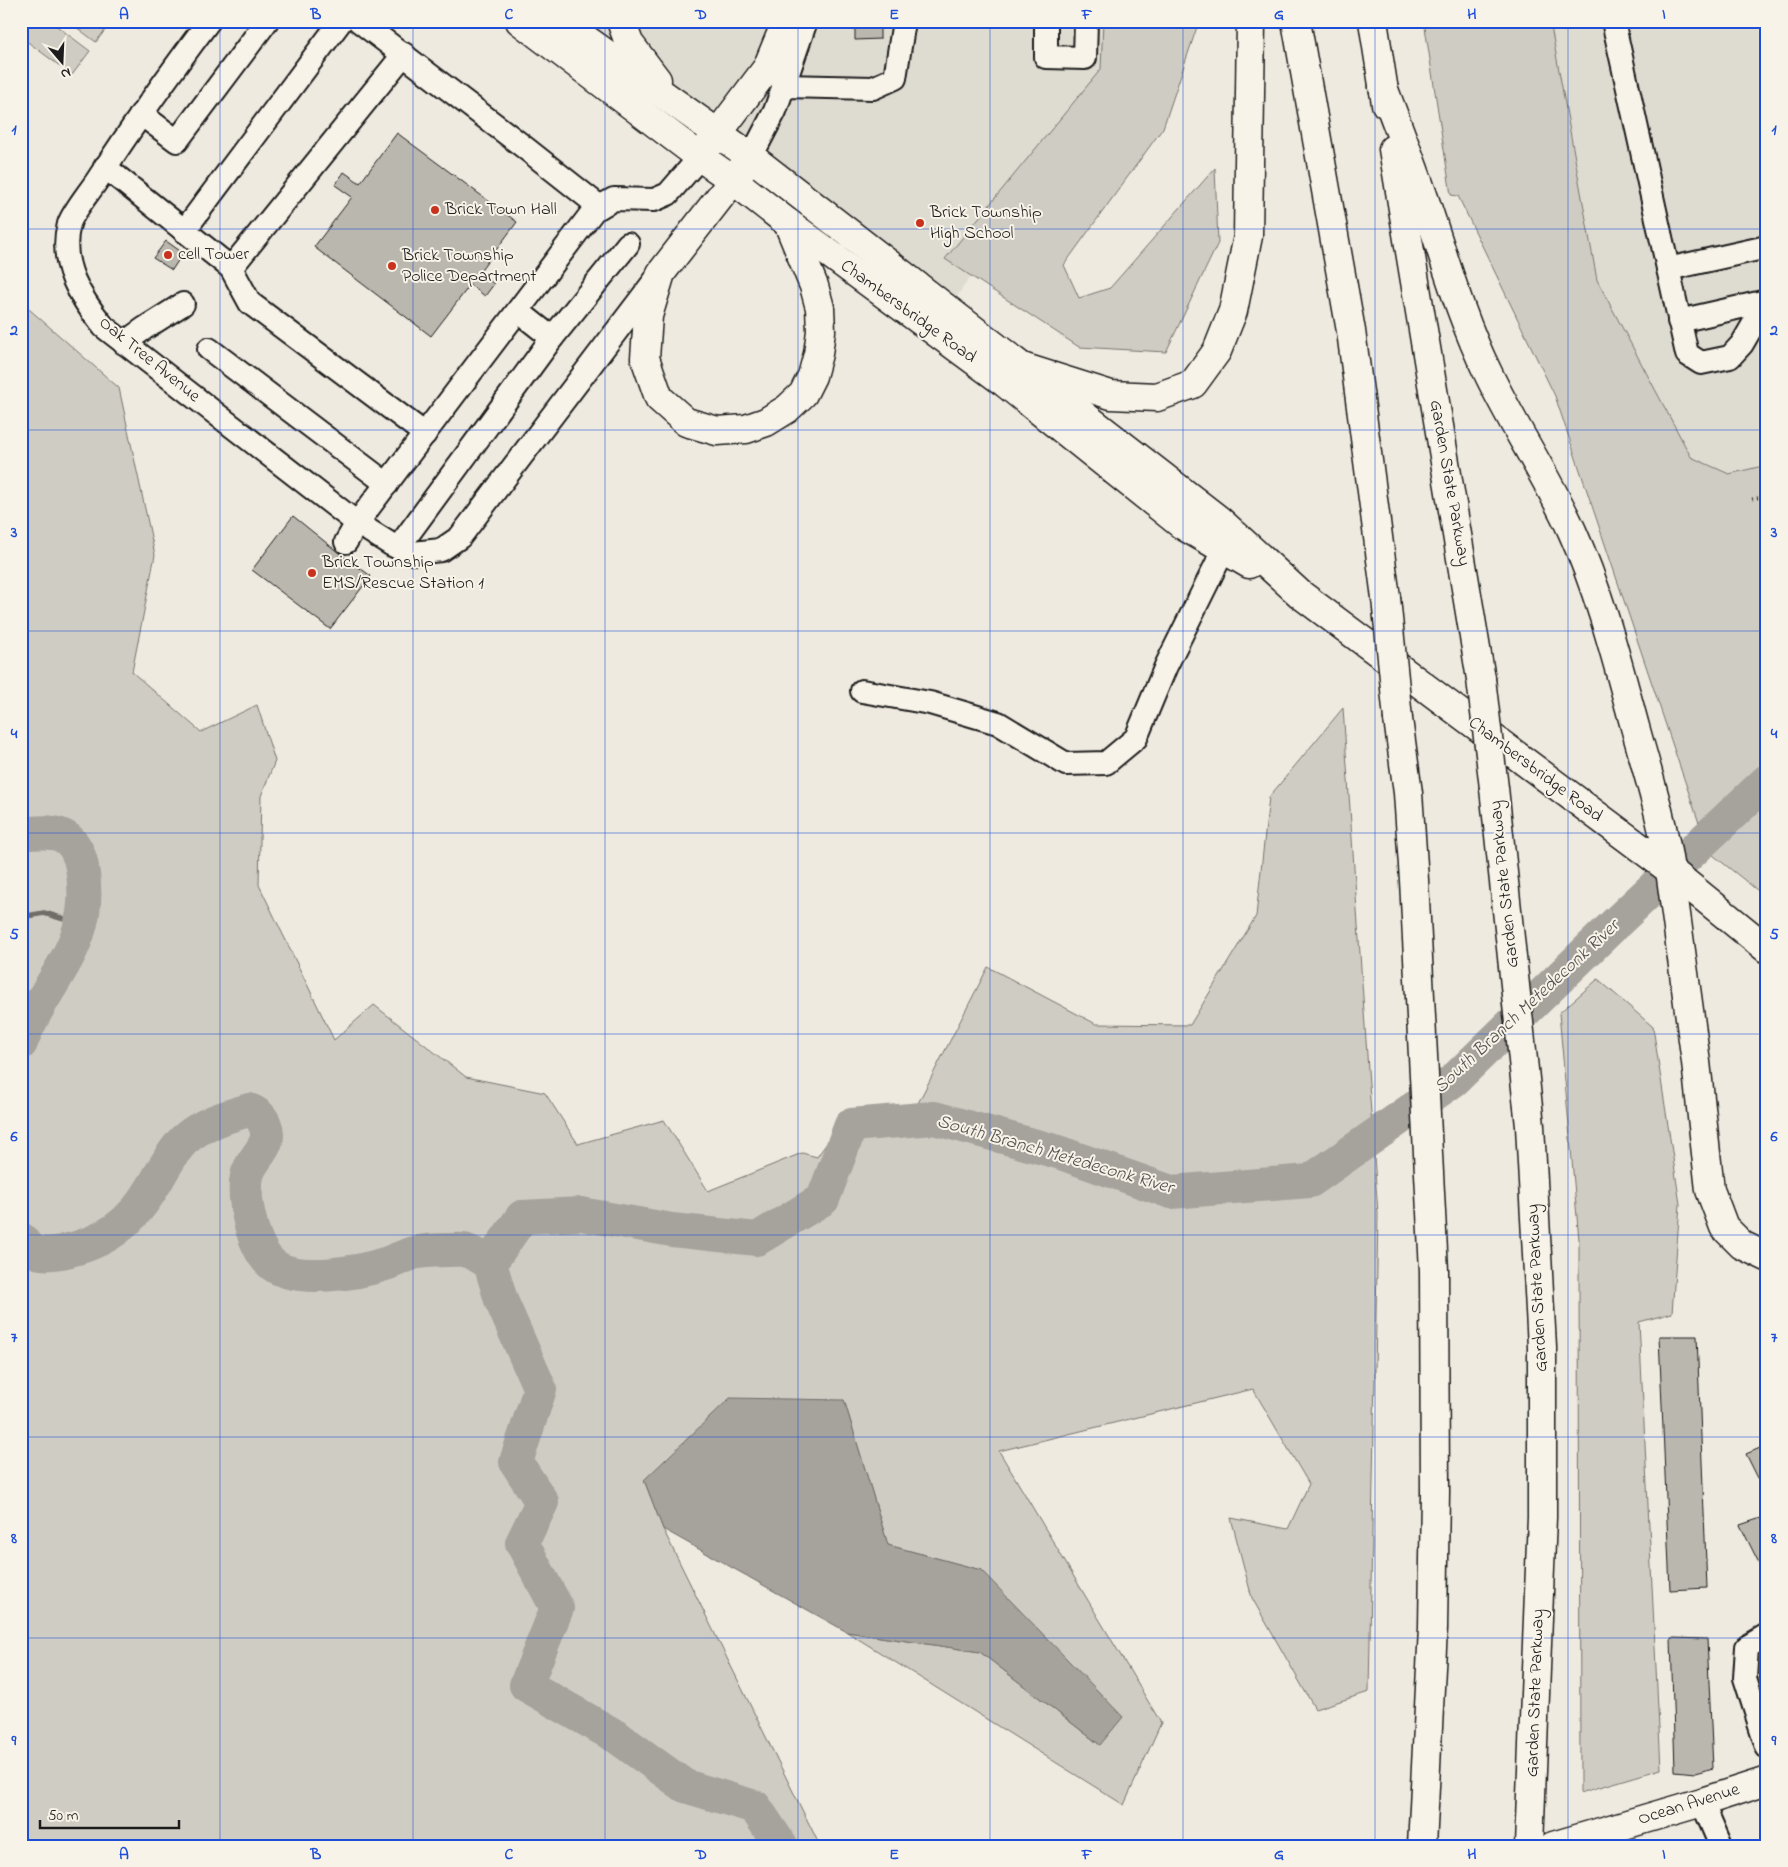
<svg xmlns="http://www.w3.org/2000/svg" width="1788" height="1867" viewBox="0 0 1788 1867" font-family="'Indie Flower',sans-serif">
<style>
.built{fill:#dedbd1}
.green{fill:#cfccc3;stroke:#767470}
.water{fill:#a6a39d;stroke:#6f6d69}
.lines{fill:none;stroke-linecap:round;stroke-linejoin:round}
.stream{stroke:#6f6d69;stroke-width:5.5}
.river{stroke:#a6a39d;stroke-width:34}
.building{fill:#bab7af;stroke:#1c1c1c}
.minor-casing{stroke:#1c1c1c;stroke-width:26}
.major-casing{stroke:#1c1c1c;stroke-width:31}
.highway-casing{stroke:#1c1c1c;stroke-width:31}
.path{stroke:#1c1c1c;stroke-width:3;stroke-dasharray:1 4;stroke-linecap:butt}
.minor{stroke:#f7f3e8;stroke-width:22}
.major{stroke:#f7f3e8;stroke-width:28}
.highway{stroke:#f7f3e8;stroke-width:28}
.highway-bridge-casing{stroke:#1c1c1c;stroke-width:31;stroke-linecap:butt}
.highway-bridge{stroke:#f7f3e8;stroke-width:28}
.grid{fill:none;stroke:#1d4ed8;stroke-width:1;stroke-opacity:0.55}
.poi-dot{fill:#c8321e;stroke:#f7f3e8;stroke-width:2}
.labels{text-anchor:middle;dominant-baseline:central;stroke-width:4;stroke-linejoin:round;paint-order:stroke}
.poi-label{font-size:18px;fill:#1c1c1c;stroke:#f7f3e8;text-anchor:start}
.street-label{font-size:18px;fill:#1c1c1c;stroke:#f7f3e8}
.water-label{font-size:19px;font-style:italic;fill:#535250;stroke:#f7f3e8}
.neatline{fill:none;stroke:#1d4ed8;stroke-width:2}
.grid-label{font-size:16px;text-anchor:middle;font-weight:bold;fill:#1d4ed8}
</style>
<rect width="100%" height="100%" fill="#eeeae0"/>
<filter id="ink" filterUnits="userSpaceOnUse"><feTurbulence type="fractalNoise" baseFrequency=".02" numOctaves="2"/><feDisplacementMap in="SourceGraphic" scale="10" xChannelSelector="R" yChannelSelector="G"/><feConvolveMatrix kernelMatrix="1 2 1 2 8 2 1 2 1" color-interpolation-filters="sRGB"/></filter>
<g filter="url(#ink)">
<g class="built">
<polygon points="560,21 1107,21 1105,79 947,311"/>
<polygon points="1550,21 1767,21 1767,465 1729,474 1691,457 1597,280"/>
</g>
<g class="green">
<polygon points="30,21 50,21 90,51 72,75 21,37 21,32"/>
<polygon points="68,21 112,21 96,42"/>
<polygon points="1103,21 1199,21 1163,128 1064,265 1079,298 1110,288 1215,168 1218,243 1166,352 1079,347 945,259 1101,69"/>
<polygon points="1424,21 1550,21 1597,280 1691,457 1729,474 1767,465 1767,898 1694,840 1702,832 1555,396 1458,196 1451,195"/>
<polygon points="21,302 119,388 155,555 132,672 201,732 257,705 275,761 261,796 259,885 334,1040 374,1005 466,1077 545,1093 578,1144 664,1120 708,1191 802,1153 817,1157 827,1143 914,1111 988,967 1096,1024 1190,1025 1256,916 1269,797 1343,708 1378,1214 1369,1692 1315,1709 1252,1598 1231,1518 1288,1529 1309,1484 1253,1389 999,1451 1161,1723 1124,1805 847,1632 980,1652 1100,1745 981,1570 888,1545 844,1400 644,1480 663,1529 820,1846 21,1846"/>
<polygon points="1598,979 1653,1027 1680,1204 1672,1313 1639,1322 1661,1769 1580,1793 1579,1240 1559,1013"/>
</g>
<polygon class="water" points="730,1398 844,1400 888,1545 981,1570 1123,1717 1100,1745 980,1652 847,1632 663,1529 644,1480"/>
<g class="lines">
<polyline class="stream" points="21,917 44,913 81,924"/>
<g class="river">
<path d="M21 834C53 830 75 830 82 867 92 923 71 953 43 999 35 1013 26 1027 21 1043"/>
<path d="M21 1239C32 1255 43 1255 61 1252 105 1243 132 1223 154 1185 163 1170 171 1153 184 1140 201 1124 228 1116 249 1110 257 1113 262 1117 265 1125 274 1146 251 1157 247 1176 242 1200 253 1249 273 1265 297 1283 358 1273 385 1264 395 1261 404 1256 413 1253 426 1250 439 1250 451 1250 456 1250 462 1249 467 1251 474 1253 483 1259 490 1263"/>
<polyline points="490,1263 522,1217 581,1214 672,1230 757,1239 823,1199 851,1125 934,1118 1058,1152 1171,1192 1310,1181 1454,1080 1618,921 1767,781"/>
<polyline points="490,1263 501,1300 540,1389 516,1462 542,1502 522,1543 557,1608 526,1685 617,1737 685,1786 755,1807 781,1846"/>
</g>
</g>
<g class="building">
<polygon points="855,21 880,21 880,39 855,40"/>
<polygon points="397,133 517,222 479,273 494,284 485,296 470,285 431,336 314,247 352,197 335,185 344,172 360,183"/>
<polygon points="166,241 183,253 172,270 153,258"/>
<polygon points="293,516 339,553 371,576 330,629 252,570"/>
<polygon points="1659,1336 1697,1336 1707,1588 1670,1590"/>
<polygon points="1767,1445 1767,1496 1746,1454"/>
<polygon points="1767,1516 1767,1579 1740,1525"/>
<polygon points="1671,1638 1707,1639 1713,1768 1695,1773 1675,1771"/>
</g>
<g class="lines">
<defs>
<g id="minor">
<path d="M209 21C170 73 133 125 98 179 91 190 72 213 69 224 58 263 81 299 104 327L357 523 392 545 413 553 441 550 460 537 656 279"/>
<polyline points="359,21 524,147 600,207"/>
<polyline points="1046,21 1046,57 1085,58 1086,21"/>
<polyline points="1613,21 1687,354 1701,363 1730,357 1742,344 1767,301"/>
<polyline points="783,86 873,88 895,78 904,21"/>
<polyline points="141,114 177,141 267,21"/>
<polyline points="751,157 775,111 806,21"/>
<polyline points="105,167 231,268 404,54"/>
<polyline points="184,231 341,21"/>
<polyline points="231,268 250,303 425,434"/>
<polyline points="1668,269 1767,247"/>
<polyline points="518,311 552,338 628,244"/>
<polyline points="1679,321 1767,301"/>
<polyline points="124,343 145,328 183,304"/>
<polyline points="209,349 387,484"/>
<polyline points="346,542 357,523 594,210 614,199 654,200 668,194 700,157"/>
<polyline points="398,548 552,338"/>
<polyline points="862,691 930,703 998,723 1066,764 1106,763 1136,738 1166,666 1224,549"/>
<polyline points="1767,1635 1747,1647 1745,1678 1767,1747"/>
<polyline points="1702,1802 1721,1846"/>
</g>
<g id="major">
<polyline points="520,21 700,157 733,180 788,223 1005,383 1182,525 1249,564"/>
<polyline points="560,21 751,157 1219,520 1300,594 1670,870 1767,949"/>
<polyline points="621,21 629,43 657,80"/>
<polyline points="706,149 767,68 784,27 784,21"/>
<polyline points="744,166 661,273 648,316 645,358 659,398 686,422 717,431 746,429 766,422 787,409 803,394 812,376 818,354 821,331 820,308 814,286 788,223"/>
<polyline points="1670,870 1696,1062 1710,1190 1724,1227 1742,1245 1767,1257"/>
<polyline points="1553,1846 1702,1802 1767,1781"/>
</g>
<g id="highway">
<polyline points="1296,21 1351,331 1386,598"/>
<polyline points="1373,21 1386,104"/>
<path d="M1383 87C1397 124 1411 160 1424 198 1444 256 1460 316 1487 371 1513 426 1547 476 1572 531 1600 593 1617 661 1635 727 1648 774 1663 821 1670 870"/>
<polyline points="1393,149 1481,679"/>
<polyline points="1019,366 1111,395 1157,397 1193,384 1217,351 1233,311 1248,236 1251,21"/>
<polyline points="1398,719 1408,793 1414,880 1434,1271 1435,1492 1433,1628 1422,1846"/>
<polyline points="1494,788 1530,1126 1542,1347 1542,1517 1529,1846"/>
</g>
</defs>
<use href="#minor" class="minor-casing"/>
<use href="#major" class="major-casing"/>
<use href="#highway" class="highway-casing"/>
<polyline class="path" points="1752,499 1767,496"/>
<use href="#minor" class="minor"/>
<use href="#major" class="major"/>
<use href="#highway" class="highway"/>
<defs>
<g id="highway-bridge">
<polyline points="1386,598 1398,719"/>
<polyline points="1481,679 1494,788"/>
</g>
</defs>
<use href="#highway-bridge" class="highway-bridge-casing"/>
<use href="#highway-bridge" class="highway-bridge"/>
</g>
</g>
<path class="grid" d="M220 21V1846M413 21V1846M605 21V1846M798 21V1846M990 21V1846M1183 21V1846M1375 21V1846M1568 21V1846M21 229H1767M21 430H1767M21 631H1767M21 833H1767M21 1034H1767M21 1235H1767M21 1437H1767M21 1638H1767"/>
<g class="poi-dot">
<circle cx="435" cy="210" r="5"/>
<circle cx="920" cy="223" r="5"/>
<circle cx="168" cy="255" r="5"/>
<circle cx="392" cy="266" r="5"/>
<circle cx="312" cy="573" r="5"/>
</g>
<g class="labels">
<g class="poi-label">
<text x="445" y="210">Brick Town Hall</text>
<text x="930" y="213">Brick Township<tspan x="930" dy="21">High School</tspan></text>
<text x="178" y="255">cell Tower</text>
<text x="402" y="256">Brick Township<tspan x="402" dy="21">Police Department</tspan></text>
<text x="322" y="563">Brick Township<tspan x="322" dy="21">EMS/Rescue Station 1</tspan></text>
</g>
<g class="street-label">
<text transform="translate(908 312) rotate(36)">Chambersbridge Road</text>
<text transform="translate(149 360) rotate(39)">Oak Tree Avenue</text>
<text transform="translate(1449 483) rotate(80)">Garden State Parkway</text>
<text transform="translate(1535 770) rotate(37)">Chambersbridge Road</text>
<text transform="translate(1505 884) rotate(-96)">Garden State Parkway</text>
<text transform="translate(1538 1288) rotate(-93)">Garden State Parkway</text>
<text transform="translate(1536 1693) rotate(-88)">Garden State Parkway</text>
<text transform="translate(1689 1805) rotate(-17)">Ocean Avenue</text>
</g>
<g class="water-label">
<text transform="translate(1527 1007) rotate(-43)">South Branch Metedeconk River</text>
<text transform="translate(1055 1155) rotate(16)">South Branch Metedeconk River</text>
</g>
</g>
<rect width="1788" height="1867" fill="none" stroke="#f7f3e8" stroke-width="55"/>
<g transform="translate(62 62) rotate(161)" stroke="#f7f3e8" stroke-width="4" paint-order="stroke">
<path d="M0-4L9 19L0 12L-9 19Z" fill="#1c1c1c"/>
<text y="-8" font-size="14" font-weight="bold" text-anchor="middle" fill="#1c1c1c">N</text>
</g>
<path d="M40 1820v8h139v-8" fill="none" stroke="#1c1c1c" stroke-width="2.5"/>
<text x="48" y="1820" font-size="15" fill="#1c1c1c" stroke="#f7f3e8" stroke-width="4" paint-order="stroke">50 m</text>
<rect x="28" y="28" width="1732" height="1812" class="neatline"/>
<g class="grid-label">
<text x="124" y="19">A</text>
<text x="316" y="19">B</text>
<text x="509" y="19">C</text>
<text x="701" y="19">D</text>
<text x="894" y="19">E</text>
<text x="1087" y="19">F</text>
<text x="1279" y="19">G</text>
<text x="1472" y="19">H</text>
<text x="1664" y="19">I</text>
<text x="14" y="134">1</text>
<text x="1774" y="134">1</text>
<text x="14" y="335">2</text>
<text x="1774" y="335">2</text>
<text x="14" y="537">3</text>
<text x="1774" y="537">3</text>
<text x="14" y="738">4</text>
<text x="1774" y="738">4</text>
<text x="14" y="939">5</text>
<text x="1774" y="939">5</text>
<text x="14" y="1141">6</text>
<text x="1774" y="1141">6</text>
<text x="14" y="1342">7</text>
<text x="1774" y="1342">7</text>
<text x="14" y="1543">8</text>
<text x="1774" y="1543">8</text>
<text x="14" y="1745">9</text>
<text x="1774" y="1745">9</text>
<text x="124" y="1859">A</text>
<text x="316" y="1859">B</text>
<text x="509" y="1859">C</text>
<text x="701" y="1859">D</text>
<text x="894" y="1859">E</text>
<text x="1087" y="1859">F</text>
<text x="1279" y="1859">G</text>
<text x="1472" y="1859">H</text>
<text x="1664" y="1859">I</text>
</g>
</svg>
